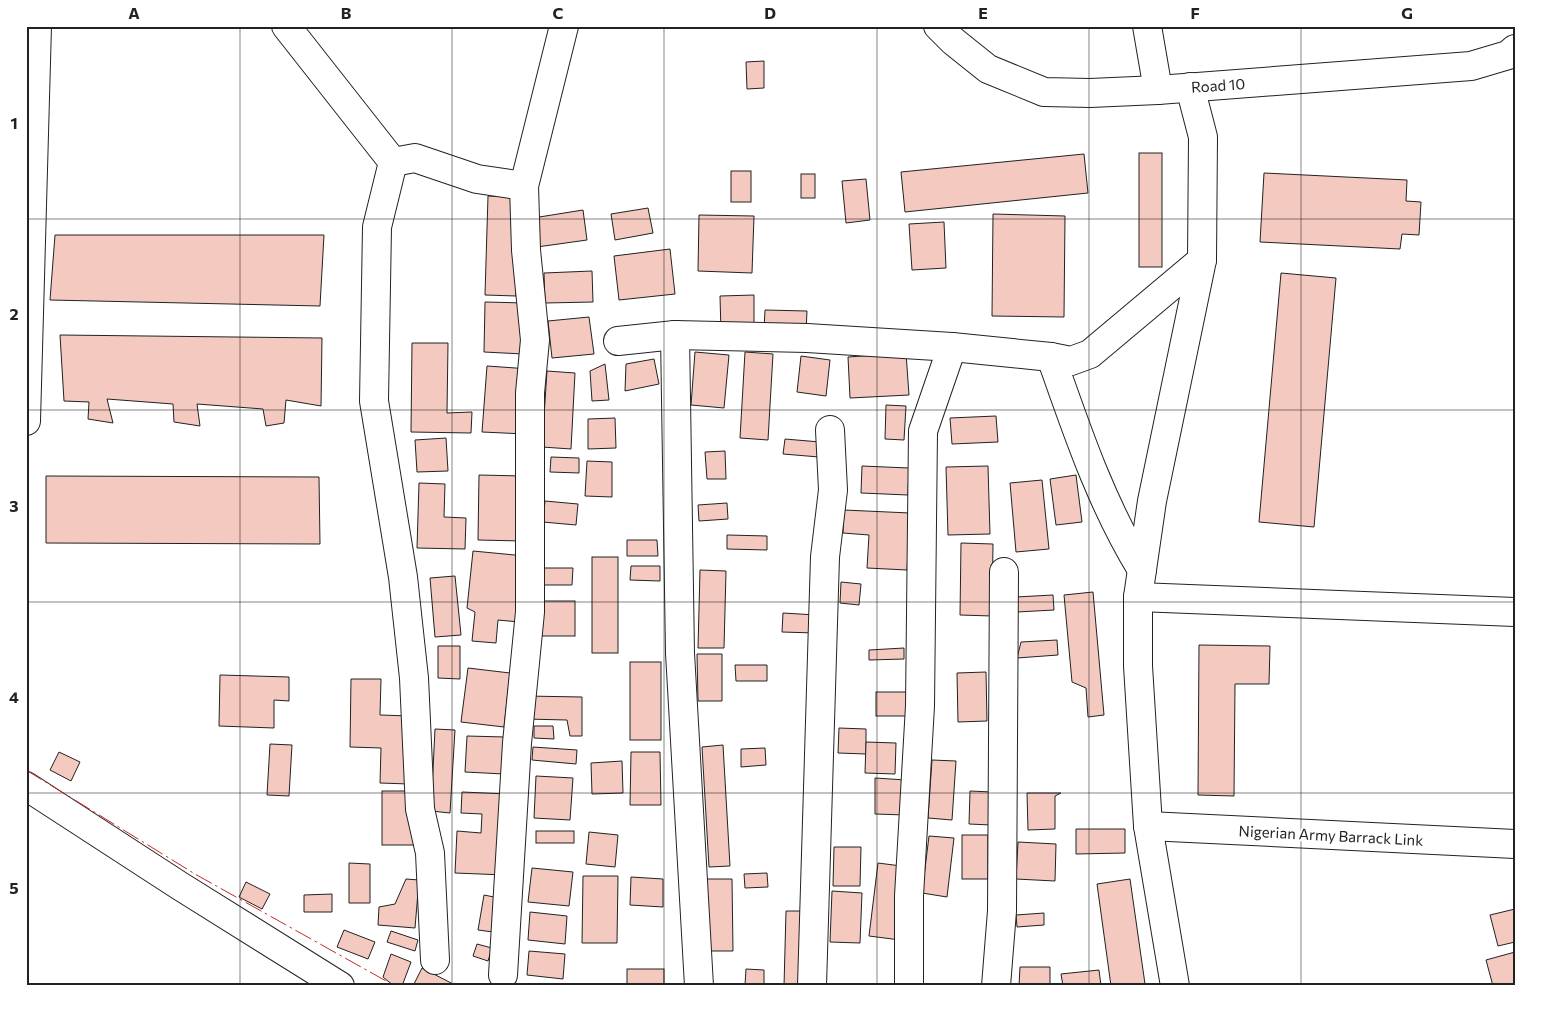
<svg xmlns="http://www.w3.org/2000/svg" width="1541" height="1012" viewBox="0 0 1541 1012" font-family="Commissioner,sans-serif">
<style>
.building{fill:#f3c9c0;stroke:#222}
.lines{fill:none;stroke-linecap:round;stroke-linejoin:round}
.minor-casing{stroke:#222;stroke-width:30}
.minor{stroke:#fff;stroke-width:28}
.power{stroke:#c62828;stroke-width:1;stroke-dasharray:18 4 2.5 4;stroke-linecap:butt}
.grid{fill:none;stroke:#222;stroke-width:1;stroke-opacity:0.55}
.labels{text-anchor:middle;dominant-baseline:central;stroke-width:4;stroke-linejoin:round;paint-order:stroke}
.street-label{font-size:15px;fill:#222;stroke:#fff}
.neatline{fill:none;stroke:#222;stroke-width:2}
.grid-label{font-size:16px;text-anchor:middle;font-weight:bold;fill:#222}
</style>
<rect width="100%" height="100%" fill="#fff"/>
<g class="building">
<polygon points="764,61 764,88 747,89 746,62"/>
<rect x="1139" y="153" width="23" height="114"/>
<polygon points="1084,154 1088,193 905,212 901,172"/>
<rect x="731" y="171" width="20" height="31"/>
<polygon points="1264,173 1407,180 1406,201 1421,202 1419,235 1402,234 1400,249 1260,242"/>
<rect x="801" y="174" width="14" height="24"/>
<polygon points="866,179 870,220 846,223 842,181"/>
<polygon points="488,196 519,197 516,296 485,295"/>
<polygon points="648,208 653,233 615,240 611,214"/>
<polygon points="583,210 587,240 537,247 533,218"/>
<polygon points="993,214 1065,216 1064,317 992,316"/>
<polygon points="699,215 754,216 752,273 698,271"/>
<polygon points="944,222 946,268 912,270 909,224"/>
<polygon points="55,235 324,235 320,306 50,300"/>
<polygon points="670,249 675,294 619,300 614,256"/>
<polygon points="592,271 593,302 545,303 544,273"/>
<polygon points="1281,273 1336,278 1314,527 1259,522"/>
<polygon points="754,295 754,332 721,333 720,296"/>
<polygon points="485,302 525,303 523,354 484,352"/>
<polygon points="765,310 807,311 806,332 764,330"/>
<polygon points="589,317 594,354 552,358 548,321"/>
<polygon points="60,335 322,338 321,406 286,400 284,423 266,426 263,409 197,404 200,426 174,422 173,404 107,399 113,423 88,419 89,402 64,401"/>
<polygon points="412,343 448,343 447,413 472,412 471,433 411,432"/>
<polygon points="695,352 729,355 724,408 691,405"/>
<polygon points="745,352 773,354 768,440 740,438"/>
<polygon points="906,353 909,395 850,398 848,357"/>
<polygon points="801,356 830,360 826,396 797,392"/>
<polygon points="654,359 659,384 625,391 626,364"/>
<polygon points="605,364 609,400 592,401 590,371"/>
<polygon points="487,366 530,369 525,434 482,432"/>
<polygon points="547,371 575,373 571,449 542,447"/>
<polygon points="886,405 906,406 904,440 885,439"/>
<polygon points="996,416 998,442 952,444 950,418"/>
<polygon points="615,418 616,448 588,449 588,419"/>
<polygon points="446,438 448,471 417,472 415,440"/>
<polygon points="785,439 820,442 819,457 783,454"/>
<polygon points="725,451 726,479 707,479 705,452"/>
<polygon points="551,457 579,458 579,473 550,472"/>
<polygon points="587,461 612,462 612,497 585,496"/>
<polygon points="862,466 909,468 908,495 861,493"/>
<polygon points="988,466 990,534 948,535 946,467"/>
<polygon points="479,475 523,476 522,541 478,540"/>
<polygon points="1076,475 1082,522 1056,525 1050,479"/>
<polygon points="46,476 319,477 320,544 46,543"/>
<polygon points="1042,480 1049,549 1016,552 1010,483"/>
<polygon points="419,483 445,484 444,517 466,518 465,549 417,548"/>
<polygon points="545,501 578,504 576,525 543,522"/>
<polygon points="727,503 728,519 699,521 698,505"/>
<polygon points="844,510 910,513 907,570 867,568 869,535 843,533"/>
<polygon points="727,535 767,536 767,550 727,549"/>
<polygon points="627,540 657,540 658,556 627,556"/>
<polygon points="961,543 993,544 992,616 960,615"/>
<polygon points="473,551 525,556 519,622 498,620 496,643 472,641 475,612 467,608"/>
<rect x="592" y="557" width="26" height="96"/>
<polygon points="631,566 660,566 660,581 630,580"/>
<polygon points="540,568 573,568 572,585 540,585"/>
<polygon points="700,570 726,571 724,648 698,648"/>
<polygon points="455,576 461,635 435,637 430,578"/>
<polygon points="841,582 861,584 859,605 840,603"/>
<polygon points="1093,592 1104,715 1088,717 1086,688 1072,682 1064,595"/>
<polygon points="1053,595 1054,610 1017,612 1016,597"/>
<rect x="538" y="601" width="37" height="35"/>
<polygon points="783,613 816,615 815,633 782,632"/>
<polygon points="1057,640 1058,655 1017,658 1021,642"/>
<polygon points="1199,645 1270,646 1269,684 1235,684 1234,796 1198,795"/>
<polygon points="438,646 460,646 460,679 438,678"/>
<polygon points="904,648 904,659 869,660 869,650"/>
<polygon points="697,654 722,654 722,701 698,701"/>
<rect x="630" y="662" width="31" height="78"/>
<polygon points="735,665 767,665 767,681 736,681"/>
<polygon points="468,668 510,673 504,727 461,722"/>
<polygon points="986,672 987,721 958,722 957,673"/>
<polygon points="220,675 289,677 289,701 274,700 274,728 219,726"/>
<polygon points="351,679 381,679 380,715 411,716 409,784 380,783 381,748 350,747"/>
<rect x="876" y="692" width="34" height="24"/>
<polygon points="526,696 582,697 582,736 570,736 567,720 525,719"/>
<polygon points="534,726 553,726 554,739 534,738"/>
<polygon points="839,728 866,729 866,754 838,753"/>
<polygon points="435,729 455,730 450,813 431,811"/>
<polygon points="467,736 505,737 504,774 465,772"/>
<polygon points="866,742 896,743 895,774 865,773"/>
<polygon points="270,744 292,745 289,796 267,795"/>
<polygon points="723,745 730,866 709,867 702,747"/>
<polygon points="533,747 577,750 576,764 532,760"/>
<polygon points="765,748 766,765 741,767 741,749"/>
<polygon points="59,752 80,762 71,781 50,770"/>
<polygon points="631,752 660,752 661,805 630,805"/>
<polygon points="932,760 956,761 952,820 928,818"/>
<polygon points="622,761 623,793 592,794 591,763"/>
<polygon points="536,776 573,778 570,820 534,818"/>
<polygon points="875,778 906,780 905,815 875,814"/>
<rect x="382" y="791" width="33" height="54"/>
<polygon points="970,791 992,792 991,825 969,824"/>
<polygon points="462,792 508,794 505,875 455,873 457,831 481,833 482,814 461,813"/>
<polygon points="1027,793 1061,793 1055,796 1055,829 1028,830"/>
<polygon points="1076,829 1125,829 1125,853 1076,854"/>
<rect x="536" y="831" width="38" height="12"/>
<polygon points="589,832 618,835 615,867 586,864"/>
<rect x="962" y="835" width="26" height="44"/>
<polygon points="929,836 954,838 947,897 922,893"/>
<polygon points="1018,842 1056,844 1055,881 1016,879"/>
<polygon points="834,847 861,847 860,886 833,886"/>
<polygon points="349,863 370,864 370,903 349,903"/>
<polygon points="878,863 909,867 900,940 869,936"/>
<polygon points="532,868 573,872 569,906 528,902"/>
<polygon points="767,873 768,887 745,888 744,874"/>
<polygon points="583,876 618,876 617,943 582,943"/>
<polygon points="631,877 663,879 663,907 630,905"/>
<polygon points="406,879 419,880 415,928 378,925 379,907 395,904"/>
<polygon points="707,879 732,879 733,951 709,951"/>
<polygon points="1130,879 1145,984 1111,986 1097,884"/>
<polygon points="246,882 270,894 262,909 239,897"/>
<polygon points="832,891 862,893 860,943 830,942"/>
<polygon points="332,894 332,912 304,912 304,895"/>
<polygon points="484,895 499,898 493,932 478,930"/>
<polygon points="1515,909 1515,942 1498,946 1490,915"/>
<polygon points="786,911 805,911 804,986 784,986"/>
<polygon points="530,912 567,916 565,944 528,940"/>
<polygon points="1044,913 1044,925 1017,927 1016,915"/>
<polygon points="344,930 375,942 368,959 337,947"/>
<polygon points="391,931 418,940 415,951 387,942"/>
<polygon points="477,944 492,948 488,961 473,956"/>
<polygon points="529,951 565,954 563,979 527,975"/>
<polygon points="1515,952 1515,986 1493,986 1486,960"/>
<polygon points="391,954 411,962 402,986 394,986 383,977"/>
<polygon points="1020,967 1050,967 1050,986 1019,986"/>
<polygon points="422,968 457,986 413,986"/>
<rect x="627" y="969" width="37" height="17"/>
<polygon points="746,969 764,970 764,986 745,985"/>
<polygon points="1099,970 1101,986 1063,986 1061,974"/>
</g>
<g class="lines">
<defs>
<g id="minor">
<polyline points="286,26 393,162 377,227 374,401 403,577 414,678 420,809 430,853 435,960"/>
<polyline points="938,26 953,41 988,69 1044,92 1090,93 1158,90 1471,66 1508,55 1515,49"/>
<polyline points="1147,26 1158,90"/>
<polyline points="393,162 415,158 477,179 524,186 526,250 535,340 530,393 530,612 517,743 503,975"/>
<polyline points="524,186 564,26"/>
<polyline points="675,335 680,653 699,986"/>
<polyline points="618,341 675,335 807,338 952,347 1051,357 1071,361 1090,354 1202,260"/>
<path d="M1051 357C1077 431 1101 503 1142 570"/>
<polyline points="26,421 37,26"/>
<polyline points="1138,597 1515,612"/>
<polyline points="26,786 180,886 340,986"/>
<polyline points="1148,826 1515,844"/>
<polyline points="812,986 825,557 833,490 830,430"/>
<polyline points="909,986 909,896 920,706 923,431 952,347"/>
<polyline points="996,986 1002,911 1004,572"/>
<polyline points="1175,986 1148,826 1138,666 1138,597 1152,501 1202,260 1203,137 1190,87"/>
</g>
</defs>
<use href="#minor" class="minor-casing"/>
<use href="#minor" class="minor"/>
<polyline class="power" points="26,770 195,874 395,986"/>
</g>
<path class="grid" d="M240 26V986M452 26V986M664 26V986M877 26V986M1089 26V986M1301 26V986M26 219H1515M26 410H1515M26 602H1515M26 793H1515"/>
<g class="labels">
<g class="street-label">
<text transform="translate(1218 85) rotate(-4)">Road 10</text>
<text transform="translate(1331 835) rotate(3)">Nigerian Army Barrack Link</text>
</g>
</g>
<rect width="1541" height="1012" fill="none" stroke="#ffffff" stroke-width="55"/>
<rect x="28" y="28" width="1486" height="956" class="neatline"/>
<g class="grid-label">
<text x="134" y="19">A</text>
<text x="346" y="19">B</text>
<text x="558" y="19">C</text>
<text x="770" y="19">D</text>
<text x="983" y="19">E</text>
<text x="1195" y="19">F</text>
<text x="1407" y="19">G</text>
<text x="14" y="129">1</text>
<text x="14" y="320">2</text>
<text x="14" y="512">3</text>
<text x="14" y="703">4</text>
<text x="14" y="894">5</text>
</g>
</svg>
